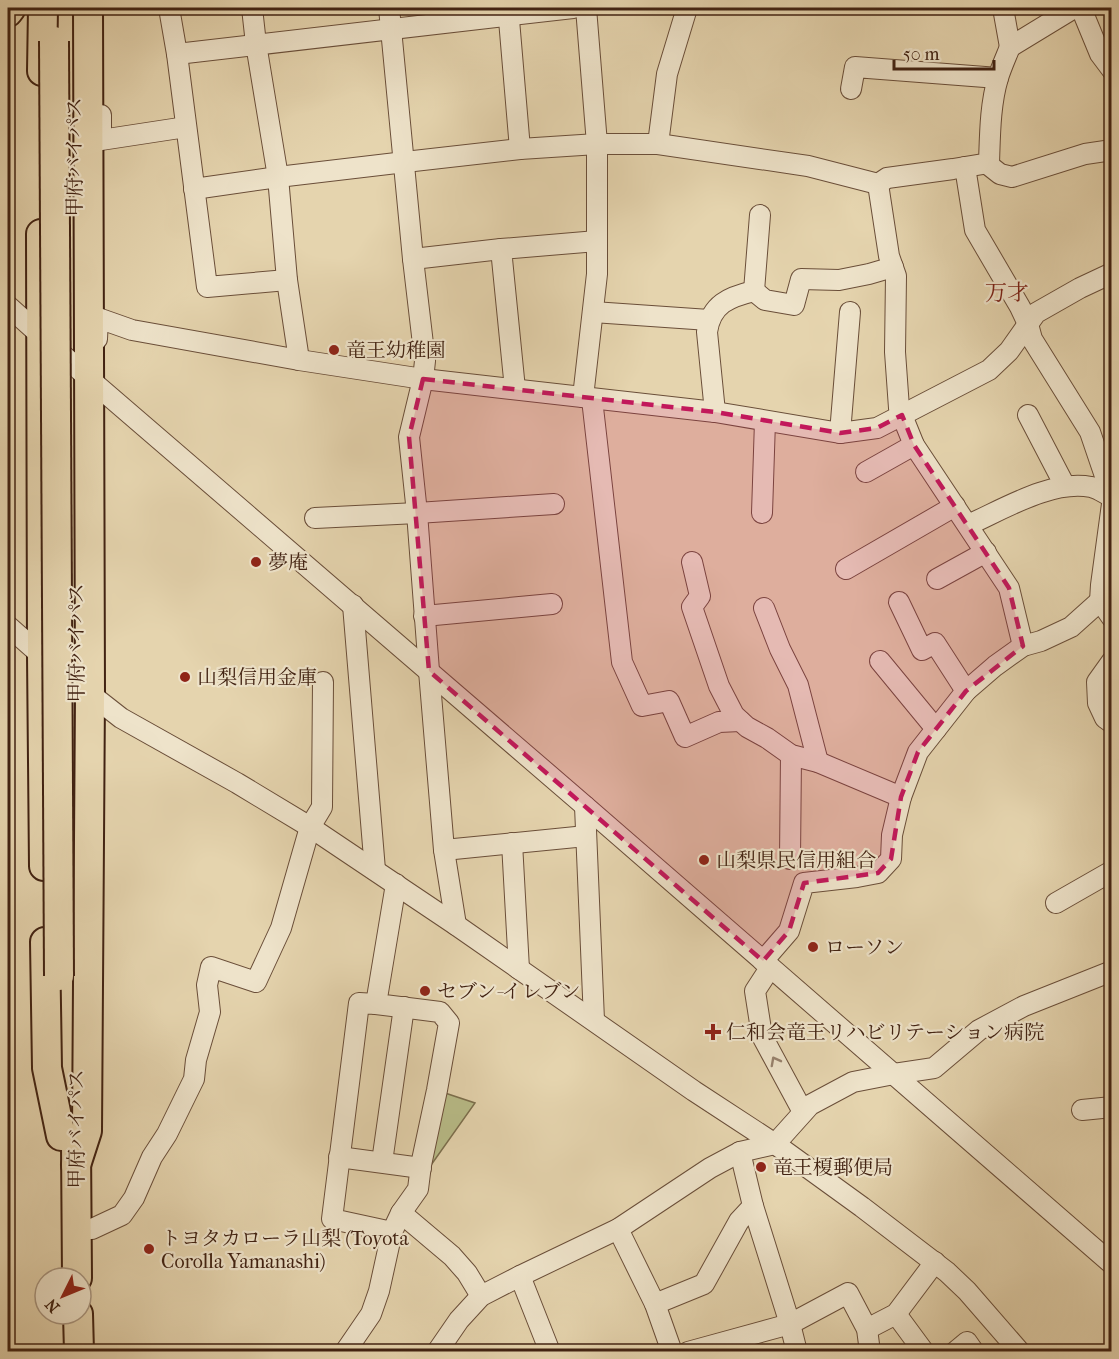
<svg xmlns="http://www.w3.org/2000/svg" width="1119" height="1359" viewBox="0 0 1119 1359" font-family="'IM FELL French Canon','Noto Serif JP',serif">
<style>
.green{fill:#b8bc88;stroke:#7c6f4d;stroke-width:1.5}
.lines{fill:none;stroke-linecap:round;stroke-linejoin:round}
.minor-casing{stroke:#6a4e39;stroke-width:22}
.highway-casing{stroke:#412212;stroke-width:32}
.minor{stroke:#eee3ca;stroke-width:20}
.highway{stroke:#e5d4ae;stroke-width:28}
.highway-bridge-casing{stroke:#412212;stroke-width:32;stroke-linecap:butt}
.highway-bridge{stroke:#e5d4ae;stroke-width:28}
.oneway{stroke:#98826e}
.marked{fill:#c2185b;fill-opacity:0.2;stroke:#c2185b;stroke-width:4.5;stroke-dasharray:12 8;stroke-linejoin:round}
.poi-dot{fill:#8f2418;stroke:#eee3ca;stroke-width:2}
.labels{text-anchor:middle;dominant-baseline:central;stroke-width:4.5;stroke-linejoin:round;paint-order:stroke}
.street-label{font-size:20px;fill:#412212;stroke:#eee3ca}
.poi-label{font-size:20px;fill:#412212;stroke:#eee3ca;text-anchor:start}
.quarter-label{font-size:22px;fill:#7a1f14;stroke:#eee3ca}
</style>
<rect width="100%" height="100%" fill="#e5d4ae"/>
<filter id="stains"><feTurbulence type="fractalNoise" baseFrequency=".00333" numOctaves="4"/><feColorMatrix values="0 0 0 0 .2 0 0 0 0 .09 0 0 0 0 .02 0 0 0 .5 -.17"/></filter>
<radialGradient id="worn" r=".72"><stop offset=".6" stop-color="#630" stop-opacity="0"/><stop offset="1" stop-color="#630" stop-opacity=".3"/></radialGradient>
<polygon class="green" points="442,1092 475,1103 424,1175"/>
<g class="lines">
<defs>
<g id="minor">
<polyline points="169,8 177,54 207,287 287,280"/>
<polyline points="252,8 256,44 278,177 287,280 299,360"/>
<polyline points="389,8 413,259 425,361 423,379 409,437 417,513 429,671 444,850 456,925"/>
<polyline points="508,8 520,149"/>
<polyline points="1003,8 1010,47 1074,8"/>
<polyline points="1081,8 1100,54 1112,70"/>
<polyline points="177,54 573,8"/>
<polyline points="851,89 855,67 998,78"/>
<polyline points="101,115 101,140 186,127"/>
<polyline points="658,144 667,74 687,8"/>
<polyline points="986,163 1000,174 1012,177 1085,154 1112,150"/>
<polyline points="965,167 975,230 1020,307 1028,324 1032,339 1090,432 1106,479 1107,488 1112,496"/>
<polyline points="878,184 889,256 896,276 895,352 899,408 914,445 1009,588 1023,646"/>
<path d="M194 189 278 177 405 162 520 149 597 144H658L808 166 878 184 887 178 953 169 989 163C990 135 990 105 998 78 1001 68 1006 57 1010 47"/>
<polyline points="413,259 501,249"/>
<polyline points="754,291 760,215"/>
<polyline points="8,306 94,383 585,806 1112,1264"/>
<polyline points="593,312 709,320"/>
<polyline points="97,339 98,318 132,330 299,360 423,379 715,412 840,433 877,428 989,370 1009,351 1036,313 1080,288 1112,273"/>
<polyline points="515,389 501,249 597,241"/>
<polyline points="583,397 597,274 597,144 586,8"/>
<polyline points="592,399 622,662 642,706 669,701 685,737 719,722 740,721"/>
<path d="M715 412 707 332C711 304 729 297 754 291L765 300 794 305 801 279 839 280 869 274 893 267"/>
<polyline points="1028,415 1065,486"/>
<polyline points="840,433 850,312"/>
<polyline points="866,472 914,445"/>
<polyline points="1112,504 1101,585 1100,601 1112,618"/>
<polyline points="762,513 765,421"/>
<polyline points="315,518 417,513 554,504"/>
<path d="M968 525C1002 510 1052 479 1091 487 1098 488 1105 494 1112 497"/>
<polyline points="692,562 700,596 692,607 719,686 734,715 747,727 767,738 791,755 818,762 901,797"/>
<polyline points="846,569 955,506"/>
<polyline points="937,579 986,552"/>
<polyline points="899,602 922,650 935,643 966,691"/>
<polyline points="353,605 375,870"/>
<polyline points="764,608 780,649 798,685 818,762"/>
<polyline points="424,616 552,604"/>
<polyline points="8,626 42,656 121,718 237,783 310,827 456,925 694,1091 775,1144 862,1207 947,1272 967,1291 1020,1352"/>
<polyline points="880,661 936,729"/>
<polyline points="1112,661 1097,682 1098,703 1105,718 1112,723"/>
<polyline points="585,806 594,1020"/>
<polyline points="512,843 519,969"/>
<polyline points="444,850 586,836"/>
<polyline points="790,859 791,755"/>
<polyline points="1056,903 1112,871"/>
<polyline points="763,961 789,931 804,883 857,877 878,873 891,859 892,835 901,797 918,752 966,691 995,666 1023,646 1041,641 1071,627 1100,601"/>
<polyline points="770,968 755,991 762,1036 803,1112"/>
<polyline points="376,1004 359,1003 332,1219 392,1232"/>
<polyline points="1082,1110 1112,1107"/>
<polyline points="740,1152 753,1206 790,1324 797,1352"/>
<polyline points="339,1157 421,1168"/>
<polyline points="382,1162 404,1007"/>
<polyline points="401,1213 452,1256 467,1273 481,1296"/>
<polyline points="76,1229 92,1229 122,1215 134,1198 152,1157 167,1134 194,1079 196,1060 210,1012 207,985 211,967 256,982 281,928 310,827 322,807 323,682"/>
<polyline points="618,1229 655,1304 672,1352"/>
<polyline points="520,1276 550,1352"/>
<polyline points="655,1304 704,1284 739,1221 753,1206"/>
<polyline points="896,1314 924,1352"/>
<polyline points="867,1329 896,1314 935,1262"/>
<polyline points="345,1352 371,1314 379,1291 392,1232 401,1213 418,1189 421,1165 437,1090 449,1023 440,1012 376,1004 396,884"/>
<polyline points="437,1352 459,1320 481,1296 520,1276 618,1229 710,1168 740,1152 775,1144 810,1105 853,1082 894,1074 934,1068 979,1030 1024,1006 1112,971"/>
<polyline points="688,1352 790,1324 848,1293 867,1329 870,1352"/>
<polyline points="955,1352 967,1342 974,1352"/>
</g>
<g id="highway">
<polyline points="8,12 11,8"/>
<polyline points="42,71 43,8"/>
<polyline points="41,234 42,656 44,866"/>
<polyline points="45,942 47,1068 61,1136"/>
<polyline points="76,1146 77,1278"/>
<polyline points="76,1165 87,1131 90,694 88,8"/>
<polyline points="78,1314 79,1352"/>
</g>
</defs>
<use href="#minor" class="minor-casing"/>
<use href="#highway" class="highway-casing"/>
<use href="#minor" class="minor"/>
<use href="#highway" class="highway"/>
<defs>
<polyline id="highway-bridge" points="54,41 59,976"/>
</defs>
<use href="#highway-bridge" class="highway-bridge-casing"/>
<use href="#highway-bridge" class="highway-bridge"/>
</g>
<defs><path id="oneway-chevron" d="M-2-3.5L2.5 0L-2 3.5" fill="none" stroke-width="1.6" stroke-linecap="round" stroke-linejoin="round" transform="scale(1.5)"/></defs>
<use class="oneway" href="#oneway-chevron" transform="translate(775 1061) rotate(-118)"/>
<path class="marked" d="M423 379 715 412 840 433 877 428 902 415 914 445 1009 588 1023 646 966 691 918 752 901 797 891 859 878 873 804 883 789 931 763 961 429 671 409 437Z"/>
<g class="poi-dot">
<circle cx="334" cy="350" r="6"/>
<circle cx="256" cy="562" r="6"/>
<circle cx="185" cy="677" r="6"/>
<circle cx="704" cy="860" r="6"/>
<circle cx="813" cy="947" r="6"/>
<circle cx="425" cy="991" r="6"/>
<path d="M710 1023h6v6h6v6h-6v6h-6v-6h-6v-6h6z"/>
<circle cx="761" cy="1167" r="6"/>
<circle cx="149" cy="1249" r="6"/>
</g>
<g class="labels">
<g class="street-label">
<text transform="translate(74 157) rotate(-90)">甲府バイパス</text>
<text transform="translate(76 643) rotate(-90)">甲府バイパス</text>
<text transform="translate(76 1129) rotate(-90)">甲府バイパス</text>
</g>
<g class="poi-label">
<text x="346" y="350">竜王幼稚園</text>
<text x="268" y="562">夢庵</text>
<text x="197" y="677">山梨信用金庫</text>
<text x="716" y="860">山梨県民信用組合</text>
<text x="825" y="947">ローソン</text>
<text x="437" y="991">セブン-イレブン</text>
<text x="726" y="1032">仁和会竜王リハビリテーション病院</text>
<text x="773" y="1167">竜王榎郵便局</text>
<text x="161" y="1238">トヨタカローラ山梨 (Toyota<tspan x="161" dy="23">Corolla Yamanashi)</tspan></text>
</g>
<g class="quarter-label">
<text x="1007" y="293">万才</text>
</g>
</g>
<rect width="1119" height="1359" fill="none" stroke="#e5d4ae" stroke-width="30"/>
<rect x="9" y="9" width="1101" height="1341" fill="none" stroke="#412212" stroke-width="3"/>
<rect x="15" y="15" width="1089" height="1329" fill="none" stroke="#412212" stroke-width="1.5"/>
<g transform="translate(63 1296) rotate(227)"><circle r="28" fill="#eee3ca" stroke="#a99680" stroke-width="1.5"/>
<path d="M0-4.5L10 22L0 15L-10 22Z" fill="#8f2418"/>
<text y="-9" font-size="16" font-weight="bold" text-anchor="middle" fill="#412212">N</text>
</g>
<path d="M894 60v9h100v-9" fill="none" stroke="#412212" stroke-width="3"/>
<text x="903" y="60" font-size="18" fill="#412212" stroke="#eee3ca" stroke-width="4.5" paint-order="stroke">50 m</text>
<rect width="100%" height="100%" filter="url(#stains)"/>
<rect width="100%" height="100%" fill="url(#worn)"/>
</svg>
